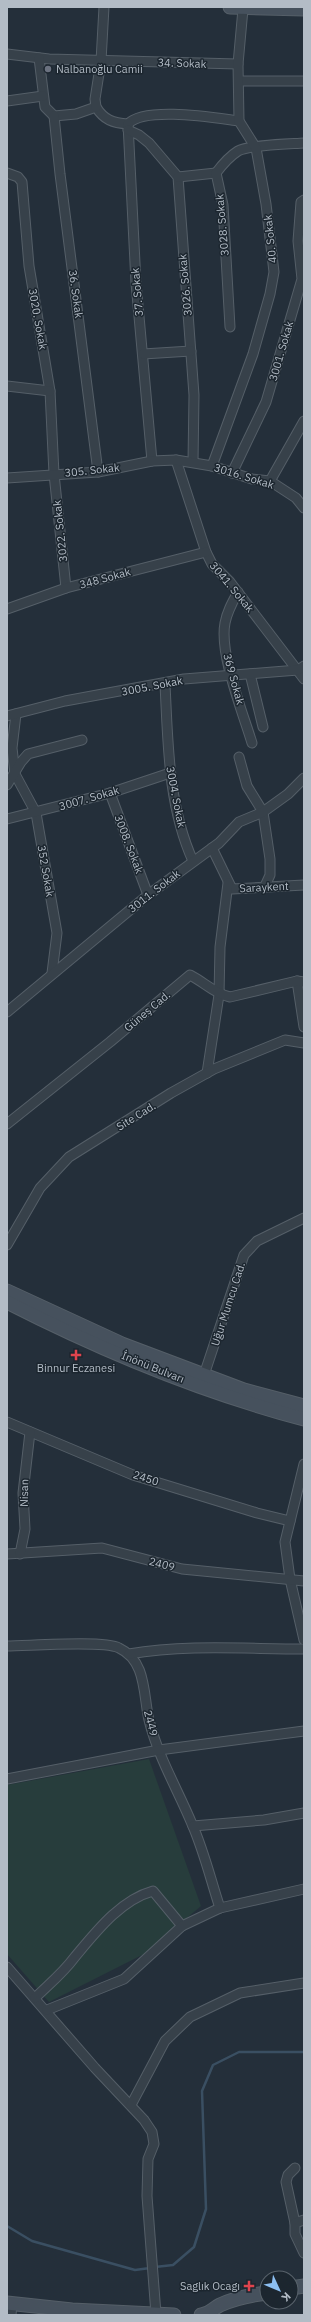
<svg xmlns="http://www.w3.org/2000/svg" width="311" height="2322" viewBox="0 0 311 2322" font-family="'IBM Plex Sans',sans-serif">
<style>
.green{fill:#273d3c}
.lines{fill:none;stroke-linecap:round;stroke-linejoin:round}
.stream{stroke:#3a4f62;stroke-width:2.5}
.street-casing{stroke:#555f68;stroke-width:11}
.secondary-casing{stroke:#555f68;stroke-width:15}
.street{stroke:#37414a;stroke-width:9}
.secondary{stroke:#46515d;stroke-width:13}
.worship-dot{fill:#6b7280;stroke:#1c262f;stroke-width:1.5}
.health-dot{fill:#e0444e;stroke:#1c262f;stroke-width:1.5}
.labels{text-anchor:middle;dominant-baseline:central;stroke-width:3;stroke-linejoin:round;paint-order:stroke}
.street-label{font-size:11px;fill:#b3bcc6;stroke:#1c262f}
.poi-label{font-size:11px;fill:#b3bcc6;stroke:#1c262f;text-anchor:start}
</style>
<rect width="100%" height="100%" fill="#242f3a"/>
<polygon class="green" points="149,1759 201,1906 144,1954 49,2002 7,1954 7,1785"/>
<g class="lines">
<g class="stream">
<polyline points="7,2226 32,2241 135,2270 150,2268"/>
<polyline points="155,2267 173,2265 194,2247 206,2209 202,2091 213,2065 239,2052 304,2052"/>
</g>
<defs>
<g id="street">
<polyline points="7,54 49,59 238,64"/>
<path d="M39 58 45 107 54 116 76 114 96 107C104 120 113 123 128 124 145 106 215 118 239 121"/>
<polyline points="239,81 304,81"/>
<polyline points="7,101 43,96"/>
<polyline points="96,107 95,99 101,61 104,7"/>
<polyline points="54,116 60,174 98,472"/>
<polyline points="128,124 136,283 152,461"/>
<polyline points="128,130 139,135 149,143 178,177 194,395 193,462"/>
<polyline points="7,173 18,177 22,182 29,266 50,391 54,474 66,588"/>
<polyline points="178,177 216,173"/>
<path d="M230 327 223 205 216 173C222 165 230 156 238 151 248 145 290 144 304 143"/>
<polyline points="143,354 191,351"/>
<polyline points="7,386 50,391"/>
<polyline points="176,460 206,552 212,564 230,582 304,679"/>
<polyline points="212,466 253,354 270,294 274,272 266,204 256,148 239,121 238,64 243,9"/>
<polyline points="232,473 266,402 302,279 298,241 301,202 304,200"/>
<polyline points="7,478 98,472 152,461 176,460 212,466 252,479 270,481 296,498 304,508"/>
<polyline points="270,481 304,421"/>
<path d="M238 592C232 603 227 612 225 623 219 654 243 713 252 743"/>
<polyline points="7,609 66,588 206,552"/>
<polyline points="250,674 263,727"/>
<path d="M165 684C168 743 168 806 193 861"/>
<polyline points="16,714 12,748 15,774 36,813 57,933 52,973"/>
<polyline points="7,716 65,701 184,679 298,670 304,666"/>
<polyline points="239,757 247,786 263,812 270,859 270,875 265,886"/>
<polyline points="7,785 21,762 28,754 82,740"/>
<polyline points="110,793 148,895"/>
<polyline points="7,819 110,793 170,773"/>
<polyline points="212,848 232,889 304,885"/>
<polyline points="297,981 304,1027"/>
<polyline points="7,1012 148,895 219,843 239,822 263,812 288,794 304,778"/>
<polyline points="207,1073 219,995 220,947 228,883"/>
<path d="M7 1124 110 1042 190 975C204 982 215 994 230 997L297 981 304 982"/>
<polyline points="7,1245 40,1188 69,1157 171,1093 214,1069 285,1040 304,1043"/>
<polyline points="204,1375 244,1255 257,1241 304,1218"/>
<polyline points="7,1422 133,1475 257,1513 290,1521"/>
<polyline points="304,1464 285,1542 290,1579 304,1640"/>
<polyline points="7,1554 102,1548 182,1569 304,1581"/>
<polyline points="20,1554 25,1529 23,1493 30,1432"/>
<path d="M7 1646C28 1646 104 1640 119 1648 147 1661 143 1695 149 1720 158 1757 178 1790 192 1824 204 1851 211 1881 220 1908"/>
<path d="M129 1654C187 1644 246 1649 304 1649"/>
<polyline points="7,1779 159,1750 304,1731"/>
<polyline points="193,1826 264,1820 304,1813"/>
<polyline points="7,1967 95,2068 144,2120 152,2132 154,2144 148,2159 147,2196 156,2314"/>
<path d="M35 1998C48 1985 63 1973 74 1958 95 1933 120 1900 153 1891L182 1926"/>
<polyline points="47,2010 124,1979 182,1926 220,1908 304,1889"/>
<polyline points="131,2105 165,2041 190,2017 240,1993 304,1983"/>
<polyline points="295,2168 288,2175 286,2182 295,2223"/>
<polyline points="304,2220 295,2223 295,2234 304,2253"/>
<polyline points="11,2315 12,2304"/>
</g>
<g id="secondary">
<polyline points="230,7 304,9"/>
<polyline points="7,1291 122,1344 244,1390 304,1406"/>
<path d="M7 1302C101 1350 202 1392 304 1419"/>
<polyline points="291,2288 304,2286"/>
<polyline points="7,2303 72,2310 174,2315"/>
<path d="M201 2315C210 2314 212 2309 220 2305 235 2298 251 2295 267 2293"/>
</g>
</defs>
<use href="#street" class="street-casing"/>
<use href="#secondary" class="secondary-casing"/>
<use href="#street" class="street"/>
<use href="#secondary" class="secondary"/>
</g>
<circle class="worship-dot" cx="48" cy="69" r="4"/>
<g class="health-dot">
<path d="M74 1349h4v4h4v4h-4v4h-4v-4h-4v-4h4z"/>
<path d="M247 2280h4v4h4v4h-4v4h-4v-4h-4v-4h4z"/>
</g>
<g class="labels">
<g class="street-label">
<text transform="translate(182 63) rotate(2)">34. Sokak</text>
<text transform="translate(222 225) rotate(-95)">3028. Sokak</text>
<text transform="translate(270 239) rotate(-96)">40. Sokak</text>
<text transform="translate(185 285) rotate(-95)">3026. Sokak</text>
<text transform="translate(137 292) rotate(-95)">37. Sokak</text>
<text transform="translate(76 294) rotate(82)">36. Sokak</text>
<text transform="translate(38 319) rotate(80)">3020. Sokak</text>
<text transform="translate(281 351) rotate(-74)">3001. Sokak</text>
<text transform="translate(92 470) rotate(-6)">305. Sokak</text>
<text transform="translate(244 476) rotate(17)">3016. Sokak</text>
<text transform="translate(60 531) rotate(-96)">3022. Sokak</text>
<text transform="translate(105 578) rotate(-15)">348 Sokak</text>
<text transform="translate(232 587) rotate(50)">3041. Sokak</text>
<text transform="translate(234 679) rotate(75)">369 Sokak</text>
<text transform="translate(152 686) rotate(-11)">3005. Sokak</text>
<text transform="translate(176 797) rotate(79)">3004. Sokak</text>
<text transform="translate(89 798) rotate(-16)">3007. Sokak</text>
<text transform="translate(129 844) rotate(69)">3008. Sokak</text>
<text transform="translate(46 871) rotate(80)">352 Sokak</text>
<text transform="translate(264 887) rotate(-3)">Saraykent</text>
<text transform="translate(154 891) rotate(-38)">3011. Sokak</text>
<text transform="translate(147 1011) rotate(-40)">Güneş Cad.</text>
<text transform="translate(136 1116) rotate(-32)">Site Cad.</text>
<text transform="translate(228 1304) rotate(-72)">Uğur Mumcu Cad.</text>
<text transform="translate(153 1367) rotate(22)">İnönü Bulvarı</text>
<text transform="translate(146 1478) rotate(18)">2450</text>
<text transform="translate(24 1493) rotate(-89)">Nisan</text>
<text transform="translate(162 1564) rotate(15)">2409</text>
<text transform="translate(151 1723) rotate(75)">2449</text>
</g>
<g class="poi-label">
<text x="56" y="69">Nalbanoğlu Camii</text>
<text x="76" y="1368" text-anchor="middle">Binnur Eczanesi</text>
<text x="240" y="2286" text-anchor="end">Saglık Ocagı</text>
</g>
</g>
<rect width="311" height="2322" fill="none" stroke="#b3bcc6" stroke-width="16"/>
<g transform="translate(279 2290) rotate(134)"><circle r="19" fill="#1c262f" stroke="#58626b"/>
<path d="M0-3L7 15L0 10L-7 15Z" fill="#8cbef1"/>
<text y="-6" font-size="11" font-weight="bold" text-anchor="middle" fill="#b3bcc6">K</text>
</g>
</svg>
